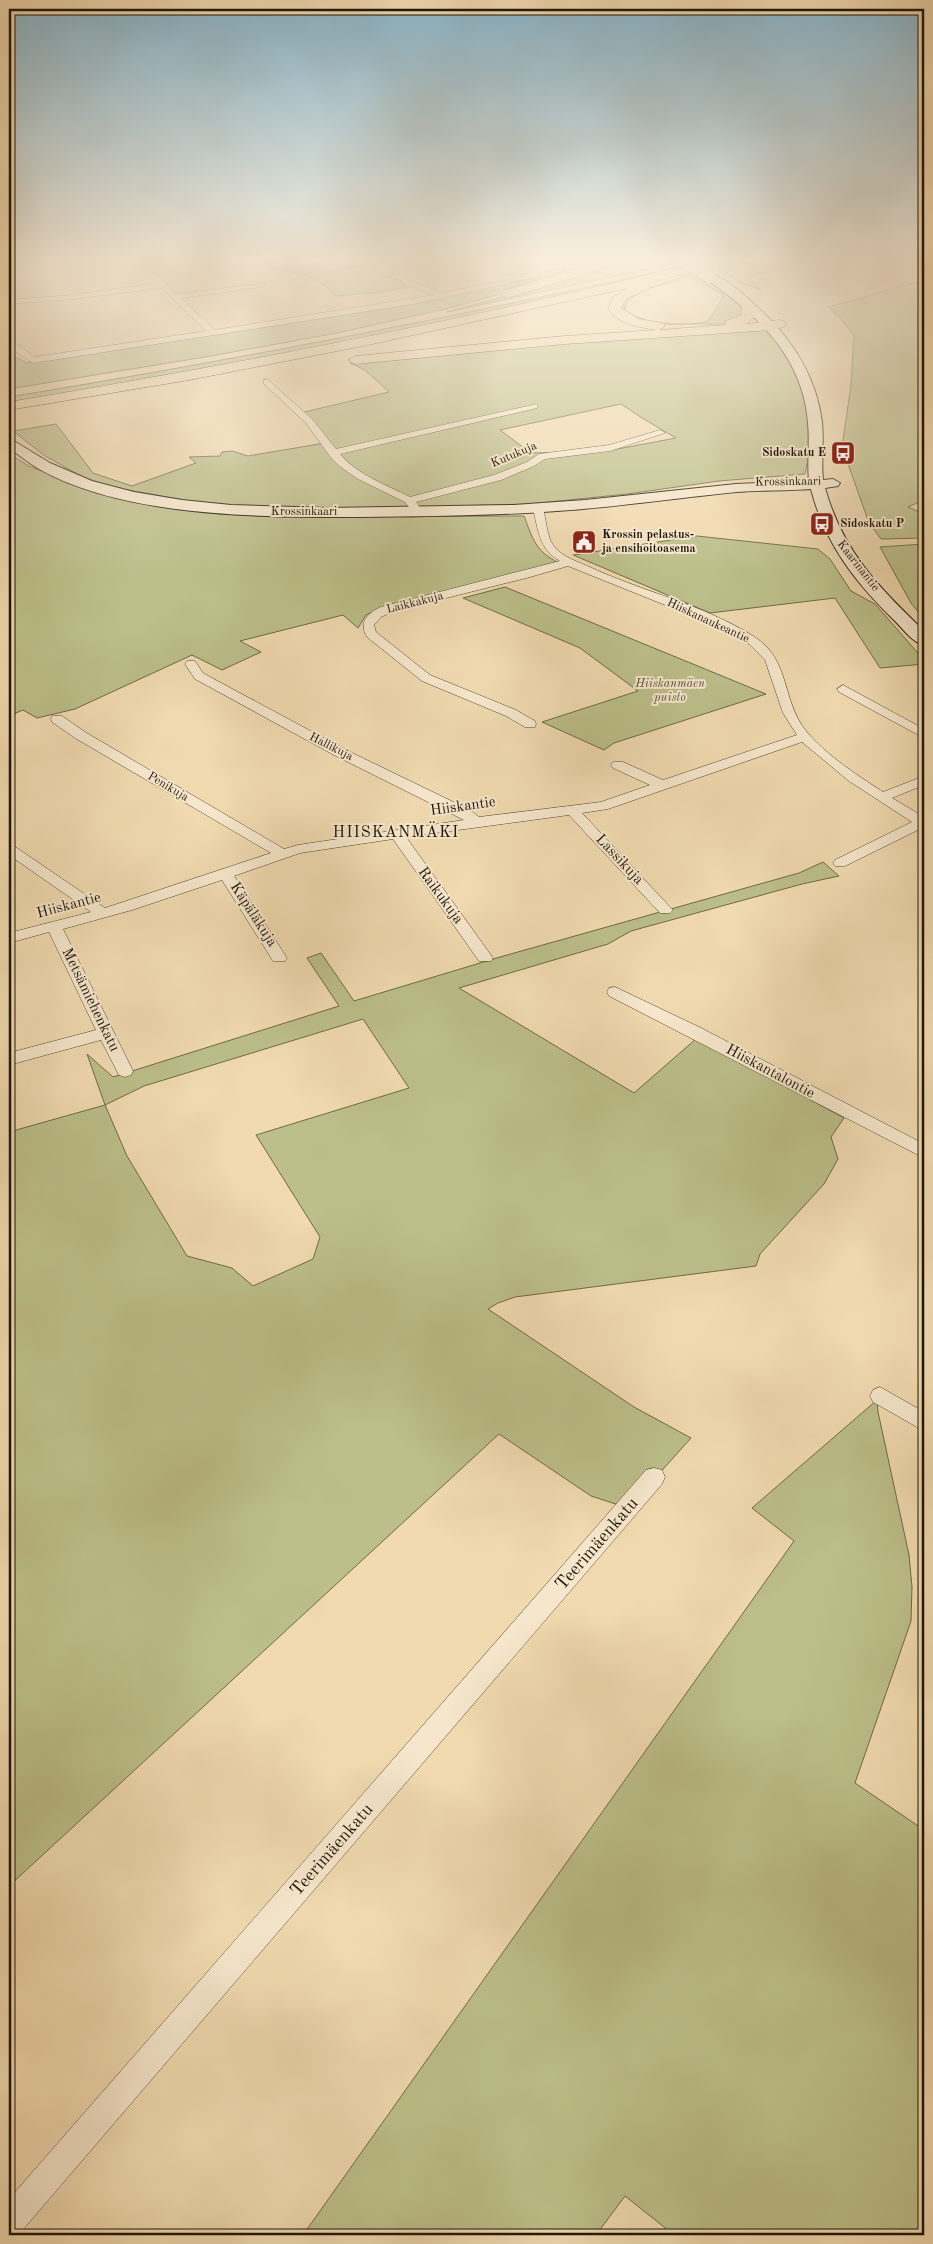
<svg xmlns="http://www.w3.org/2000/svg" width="933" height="2244" viewBox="0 0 933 2244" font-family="'Old Standard TT',serif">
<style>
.green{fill:#bcbf8a;stroke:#6d6a4a;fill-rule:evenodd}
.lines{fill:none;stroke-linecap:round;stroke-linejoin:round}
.street-casing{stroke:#534633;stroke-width:1}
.secondary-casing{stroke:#1e1509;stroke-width:2}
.highway-casing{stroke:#1e1509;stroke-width:1}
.street{fill:#f6e7cc;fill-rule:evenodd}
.secondary{fill:#f6e7cc;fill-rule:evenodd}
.highway{fill:#f1dab0;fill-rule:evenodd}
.secondary-bridge-casing{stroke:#1e1509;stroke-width:13;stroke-linecap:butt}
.secondary-bridge{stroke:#f6e7cc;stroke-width:12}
.labels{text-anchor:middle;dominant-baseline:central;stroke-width:4;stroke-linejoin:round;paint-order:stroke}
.far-poi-label{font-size:12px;font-weight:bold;fill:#1e1509;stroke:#f6e7cc;text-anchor:start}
.far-street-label{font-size:12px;fill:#1e1509;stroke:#f6e7cc}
.far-park-label{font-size:12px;font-style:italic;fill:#555036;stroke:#f6e7cc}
.street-label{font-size:15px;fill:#1e1509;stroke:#f6e7cc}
.neighbourhood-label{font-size:16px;letter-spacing:1px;fill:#1e1509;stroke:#f6e7cc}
.near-street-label{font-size:18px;fill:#1e1509;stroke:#f6e7cc}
</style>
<rect width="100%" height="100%" fill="#f1dab0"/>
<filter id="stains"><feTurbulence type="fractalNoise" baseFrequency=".004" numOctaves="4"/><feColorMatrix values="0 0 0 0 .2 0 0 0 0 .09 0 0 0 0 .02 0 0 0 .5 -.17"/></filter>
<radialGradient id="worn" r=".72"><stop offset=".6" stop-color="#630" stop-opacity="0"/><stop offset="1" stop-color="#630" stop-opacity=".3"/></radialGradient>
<g class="green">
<polygon points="623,260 673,260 677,263 447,312 499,298"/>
<polygon points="748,260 813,260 749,277 761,290 738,281 718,268"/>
<path d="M312 264 332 272 360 265 413 286 382 292 336 296C317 275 299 273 272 269Z"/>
<path d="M684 266 686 268 415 329 98 389 9 403V397C235 360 460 316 684 266Z"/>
<polygon points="565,267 568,274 454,307 337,333 211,356 9,389 9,360 18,358 26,363 37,362 382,309 540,277 537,273"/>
<path d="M696 273C712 281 740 296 743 316L729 323 721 324H657L621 312 620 302 641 290ZM689 277 718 291 724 296 709 320 706 322C679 326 649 326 626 311L625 305C637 288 670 283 689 277Z"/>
<polygon points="924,280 924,500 908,507 924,514 924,538 881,539 869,523 842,447 851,385 854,335 841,319 828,307"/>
<path d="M765 330 769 331 793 364 805 390 812 464H807L805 474 719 481 627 494 529 504 294 510 201 503 111 487 83 477 45 456 13 431 56 424 93 473 132 486 196 463 189 457 220 456 222 452 232 451 248 456 325 443 300 413 389 392 365 370 350 363 541 344ZM621 404 642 418 676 438 607 451 531 453 500 430Z"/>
<path d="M9 454 29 466 68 481 181 509 220 514 279 517 524 516C533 539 535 551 559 563L390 605 366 615 358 628 343 615 240 641 261 652 222 670 192 655 75 709 37 718 23 710 9 716Z"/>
<polygon points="697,536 818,549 830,559 851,591 875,604 924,660 924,664 880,668 835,598 710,613 573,555"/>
<polygon points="924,544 924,619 911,603 880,547"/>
<polygon points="505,587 766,694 614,743 604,750 542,722 638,691 580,648 463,598"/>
<path d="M823 862 839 876 802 884 631 931 608 944 459 988 634 1093 697 1038 844 1118 831 1137 838 1159 824 1184 760 1254 756 1266 515 1297 498 1303 488 1309 634 1407 691 1438 628 1508 591 1496 499 1434 9 1886V1132L105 1105 87 1054 113 1077 339 1006 307 958 321 953 354 1001 500 957 799 873ZM363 1019 409 1088 256 1135 320 1237 313 1259 253 1286 232 1268 187 1256 127 1156 105 1105 144 1086Z"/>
<polygon points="877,1400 878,1412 909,1555 912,1587 911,1621 855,1783 924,1830 924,2235 674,2235 625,2196 596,2235 303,2235 794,1541 752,1508"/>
</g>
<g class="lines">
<defs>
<g id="street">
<polygon points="134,260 143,260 177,294 265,283 266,285 262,287 181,298 215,330 434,295 402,283 402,279 405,279 443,293 527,276 531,278 414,304 33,363 9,347 9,340 12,341 35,357 206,331 162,288 72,299 9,304 9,300 72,295 158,283"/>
<polygon points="352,260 363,260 394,274 387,276"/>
<path d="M267 379 312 419 336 449 537 404V408L340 454C357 475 387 485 410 497L494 475 527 462 539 454 609 445 660 430 665 433 610 451 545 459 534 466 501 480 416 502 421 509 416 512 412 511 405 502 358 479 338 465 329 455 306 423 264 384V380Z"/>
<path d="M538 505 543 508C546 519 547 536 553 545 561 557 579 562 592 568 644 592 704 605 753 636 788 657 782 693 801 724 818 750 857 775 883 792L924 776V785L892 798 924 817V827L845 866H835L833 863 835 860 912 822 849 781 802 742 608 809 582 813 670 907 673 910 670 913H660L569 815 406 837 493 958 491 961H479L393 839 300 853 234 876 287 958 285 961H273L222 880 132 910 63 929 133 1071 131 1075 125 1077 119 1075 101 1040 9 1065V1053L96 1030 49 932 9 943V933L91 912 9 855V845L14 846 105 908 271 853 75 738 52 722 51 719 52 716H62L85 732 284 849 298 845 464 820 334 755 195 679 185 664 187 661H195L203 673 212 678 344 749 470 810 479 817 601 802 650 785 613 768 611 765 613 762H623L663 780 797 735 783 713 765 660 749 644 705 621 568 566 530 577 394 611 381 617 374 625 376 632 430 675 516 710 535 721 536 724 535 727H525L506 716 422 681 367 637C358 622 368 613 381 607L560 561C539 550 538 529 533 508Z"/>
<polygon points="843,685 924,729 924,738 839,692 837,689"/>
<polygon points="615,987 699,1027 924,1144 924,1158 609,996 607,992 609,988"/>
<polygon points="880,1387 924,1412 924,1431 873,1402 870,1396 873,1390"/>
<polygon points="654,1468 662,1470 665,1477 662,1484 20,2233 9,2235 9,2199 646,1470"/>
</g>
<g id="secondary">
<polygon points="9,260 28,260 9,266"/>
<path d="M710 274C725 277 743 294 754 304 790 336 816 374 822 422 824 441 821 460 823 480L833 479 840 483 838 486 825 488C843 552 878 586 924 631V645C913 643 903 629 895 621 855 582 825 544 811 489 786 491 761 490 737 492 677 498 617 507 557 511 492 516 426 516 361 517 263 517 126 518 39 469 29 463 19 455 9 448V438L50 463 92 481 134 492 182 500 231 505 327 508 514 505 585 500 736 484 809 481C807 462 810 442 808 423 803 357 758 315 706 279L704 277 706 275Z"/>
</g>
<g id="highway">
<polygon points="603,260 623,260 621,263 511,297 507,298 501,294 503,291"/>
<path d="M708 260H730L728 263 647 283 650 286 648 289 626 299 621 308 639 319 663 323 665 326 659 330 725 325 726 321 741 315 742 305 748 301 754 305V317L746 324 779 320 784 321 786 324 784 327 772 330 565 344 355 364 348 360 355 356 565 336 657 330C639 327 619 325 608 309L613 297 628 288 368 345 189 380 9 410V402C244 363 477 318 708 260Z"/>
</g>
</defs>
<use href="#street" class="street-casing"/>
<use href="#secondary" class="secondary-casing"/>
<use href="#highway" class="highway-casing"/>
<use href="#street" class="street"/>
<use href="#secondary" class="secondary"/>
<use href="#highway" class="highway"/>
<defs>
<polyline id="secondary-bridge" points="680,260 710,277"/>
</defs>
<use href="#secondary-bridge" class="secondary-bridge-casing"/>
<use href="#secondary-bridge" class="secondary-bridge"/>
</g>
<linearGradient id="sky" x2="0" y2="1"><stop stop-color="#89b7ce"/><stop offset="0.45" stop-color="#f9eedb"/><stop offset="1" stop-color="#f9eedb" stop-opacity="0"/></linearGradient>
<rect width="933" height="574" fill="url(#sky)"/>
<defs>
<symbol id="bus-square" viewBox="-11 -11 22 22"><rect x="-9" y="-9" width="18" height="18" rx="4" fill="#8f2418" stroke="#f6e7cc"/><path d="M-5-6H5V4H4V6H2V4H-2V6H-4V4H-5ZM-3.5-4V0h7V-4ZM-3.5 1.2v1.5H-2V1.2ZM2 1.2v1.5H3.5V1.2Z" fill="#fff"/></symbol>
<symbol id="civic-square" viewBox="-11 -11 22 22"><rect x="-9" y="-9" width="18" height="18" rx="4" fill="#8f2418" stroke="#f6e7cc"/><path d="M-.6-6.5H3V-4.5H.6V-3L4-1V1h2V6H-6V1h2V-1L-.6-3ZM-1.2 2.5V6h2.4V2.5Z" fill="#fff"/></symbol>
</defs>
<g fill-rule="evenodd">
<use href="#bus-square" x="829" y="439" width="28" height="28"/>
<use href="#bus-square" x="808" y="510" width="28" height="28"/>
<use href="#civic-square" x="570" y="528" width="28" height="28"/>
</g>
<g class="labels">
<g class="far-poi-label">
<text x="826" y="453" text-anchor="end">Sidoskatu E</text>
<text x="840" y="524">Sidoskatu P</text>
<text x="602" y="535">Krossin pelastus-<tspan x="602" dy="14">ja ensihoitoasema</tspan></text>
</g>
<g class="far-street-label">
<text transform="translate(514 455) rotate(-23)">Kutukuja</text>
<text transform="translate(788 482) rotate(-1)">Krossinkaari</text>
<text x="304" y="512">Krossinkaari</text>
<text transform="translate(858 566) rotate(52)">Kaarinantie</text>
<text transform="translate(415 603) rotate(-14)">Laikkakuja</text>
<text transform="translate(708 621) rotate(25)">Hiiskanaukeantie</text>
<text transform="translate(331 747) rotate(27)">Hallikuja</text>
<text transform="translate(168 787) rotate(31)">Penikuja</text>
</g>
<g class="far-park-label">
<text x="670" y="684">Hiiskanmäen<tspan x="670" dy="14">puisto</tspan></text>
</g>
<g class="street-label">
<text transform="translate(463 807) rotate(-8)">Hiiskantie</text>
<text transform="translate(619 860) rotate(47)">Lassikuja</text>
<text transform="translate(440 896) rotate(54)">Raikukuja</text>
<text transform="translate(69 906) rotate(-15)">Hiiskantie</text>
<text transform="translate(253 915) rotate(57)">Käpäläkuja</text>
<text transform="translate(90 1000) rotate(64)">Metsämiehenkatu</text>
<text transform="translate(770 1072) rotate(28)">Hiiskantalontie</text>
</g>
<g class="neighbourhood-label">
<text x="396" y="833">HIISKANMÄKI</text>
</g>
<g class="near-street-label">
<text transform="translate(597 1544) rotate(-49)">Teerimäenkatu</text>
<text transform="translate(332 1850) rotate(-49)">Teerimäenkatu</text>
</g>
</g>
<rect width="933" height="2244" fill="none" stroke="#f1dab0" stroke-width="30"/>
<rect x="10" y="10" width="913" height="2224" fill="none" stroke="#1e1509" stroke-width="2.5"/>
<rect x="15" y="15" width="903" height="2214" fill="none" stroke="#1e1509"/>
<rect width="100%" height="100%" filter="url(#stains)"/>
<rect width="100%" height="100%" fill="url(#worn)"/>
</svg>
